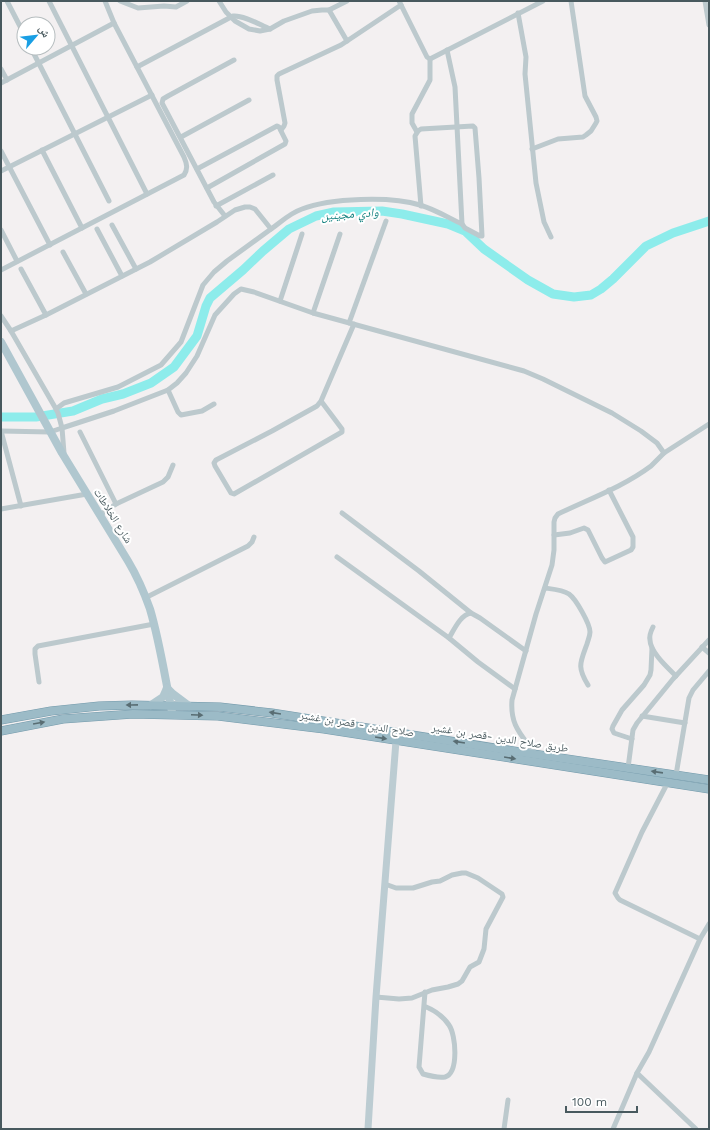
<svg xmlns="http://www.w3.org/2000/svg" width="710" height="1130" viewBox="0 0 710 1130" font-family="'Work Sans','Noto Naskh Arabic',sans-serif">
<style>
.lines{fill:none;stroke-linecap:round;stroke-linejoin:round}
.river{stroke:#8deceb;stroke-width:9}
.trunk-casing{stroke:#749aab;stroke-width:9}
.minor{stroke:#bcc9cd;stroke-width:5}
.secondary{stroke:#bcccd2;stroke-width:7}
.primary{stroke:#b0c7cf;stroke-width:8}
.trunk{stroke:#9cbbc7;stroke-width:8}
.oneway{fill:#596d73}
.labels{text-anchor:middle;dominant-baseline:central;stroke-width:4;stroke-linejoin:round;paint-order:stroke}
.street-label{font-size:11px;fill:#48595e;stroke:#fff}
.water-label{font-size:12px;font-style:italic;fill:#0e7e7c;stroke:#fff}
</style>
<rect width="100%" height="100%" fill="#f3f0f1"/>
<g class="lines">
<polyline class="river" points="1,417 36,417 73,411 102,399 123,394 151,383 174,367 197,336 206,306 210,298 243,270 263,251 289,229 316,216 334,212 382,211 402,214 448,224 465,231 484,249 528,280 553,294 574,297 591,295 601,289 613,279 646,246 673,233 709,221"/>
<defs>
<g id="trunk">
<polyline points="1,720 51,711 99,706 132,705 220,707 272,713 520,752 709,780"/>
<polyline points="1,731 63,719 133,714 218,716 324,729 709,789"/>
</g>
</defs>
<use href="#trunk" class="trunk-casing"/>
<g class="minor">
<polyline points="7,1 24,34"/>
<polyline points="49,1 147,194"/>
<polyline points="120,1 138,8 164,6 176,7 187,1"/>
<polyline points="219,1 226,12 235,21 249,29 260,31 270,29 284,21 312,11 322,10 329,10 347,1"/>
<polyline points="399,1 427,57 430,59 543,1"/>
<polyline points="705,1 709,25"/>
<polyline points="329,10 347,41"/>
<polyline points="518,13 526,57 525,74 536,183 544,222 551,237"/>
<polyline points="31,48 109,201"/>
<path d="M137 67 233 16C244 15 260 25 270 29"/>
<polyline points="1,69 7,80"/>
<polyline points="1,83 114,23"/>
<polyline points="281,130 284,126 285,123 277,80 277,76 279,74 341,45 401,5"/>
<polyline points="417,132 412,123 412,114 430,80 430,59"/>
<polyline points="181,137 249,100"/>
<polyline points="532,149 558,139 583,137 586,135 591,131 596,123 597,121 596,117 585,96 571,1"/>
<polyline points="42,150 82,228"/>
<polyline points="1,151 50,245"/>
<polyline points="197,169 277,126 279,127 286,141 285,144 207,188"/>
<polyline points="1,171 152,95"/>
<polyline points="216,206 273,175"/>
<polyline points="421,206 415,136 418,131 421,129 473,126 475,128 479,178 482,236 480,236 465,228 462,224"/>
<polyline points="225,216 214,202 162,103 163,99 168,96 234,60"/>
<polyline points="112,225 136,269"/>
<polyline points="97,229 122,276"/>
<polyline points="1,230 17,261"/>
<polyline points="63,252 86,294"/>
<polyline points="21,269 46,315"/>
<path d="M1 270 184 175C188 169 187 164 184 157L114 23 105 1"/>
<polyline points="280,301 302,234"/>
<polyline points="313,313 340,234"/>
<path d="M1 316 11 331 46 315 150 262 217 222 235 210 245 207H250L255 209 271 229C281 222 290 213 302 209 330 198 391 196 420 205 434 209 449 218 462 224L455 87 447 50"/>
<polyline points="349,323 386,221"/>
<polyline points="11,331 56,409"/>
<polyline points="168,390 178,412 181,415 202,411 214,404"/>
<polyline points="321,401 342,429 342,432 234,494 231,493 215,466 214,463 216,460 272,431 317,406 321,401 354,324"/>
<polyline points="1,431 50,432 62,428 58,413 56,409 64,403 118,387 161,365 181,342 203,285 214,272 227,261 271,229"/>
<polyline points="1,431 21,506"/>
<polyline points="80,432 116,504"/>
<polyline points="64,453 62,428 114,411 168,390 177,383 186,373 197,356 215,315 234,294 241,289 254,292 313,313 524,371 543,379 612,413 641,431 657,443 664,453 709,424"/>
<polyline points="1,509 87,494"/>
<polyline points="342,513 419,571 471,613"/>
<polyline points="100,515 116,504 163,482 168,477 173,465"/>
<polyline points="554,535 570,533 584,528 588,530 602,558 605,562 631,550 633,547 633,537 609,490"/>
<polyline points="337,557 449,638 478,662 515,689"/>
<path d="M545 588C552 589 563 590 569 594 576 599 590 624 590 632 590 636 588 640 587 644 580 663 577 667 588 685"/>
<polyline points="145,598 248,546 252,542 254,537"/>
<path d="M653 627C651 631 649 636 650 640 650 652 668 668 676 676"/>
<path d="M449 638C454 630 460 615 471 613L480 618 526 651"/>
<polyline points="702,647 709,653"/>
<polyline points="39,682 35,654 35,649 38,646 154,624"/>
<polyline points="642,716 685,723"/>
<polyline points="632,739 614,733 612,729 613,726 622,710 644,685 650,675 651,670 652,648"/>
<path d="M535 754C521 734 510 726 512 700L536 614 552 565 554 550V522L555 518 558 514C589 499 623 487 651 466 655 462 660 457 664 453"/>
<polyline points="628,768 633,730 637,723 673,679 709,640"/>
<polyline points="676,775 689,698 693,690 709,671"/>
<polyline points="668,782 642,832 615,893 618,898 620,900 700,939"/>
<polyline points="376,997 399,999 412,998 432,990 448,987 458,984 462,981 470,967 479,962 484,949 486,929 503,897 502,894 478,878 466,873 462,873 452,875 440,881 432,882 413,888 396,888 385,884"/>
<path d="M424 1006C434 1010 443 1016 449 1025 456 1035 459 1073 445 1077 438 1078 430 1076 423 1074L419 1067 425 992"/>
<polyline points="637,1073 696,1129"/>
<polyline points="504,1129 508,1100"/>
<polyline points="613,1129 637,1073 649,1052 700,939 709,924"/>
</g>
<polyline class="secondary" points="368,1129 376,997 396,741"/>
<g class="primary">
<path d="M1 342 62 453 128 561C137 576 144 592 150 609 160 643 165 678 172 712"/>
<polyline points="167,688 173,694 189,706"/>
<polyline points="151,705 163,697 167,688"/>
</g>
<use href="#trunk" class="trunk"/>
</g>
<defs><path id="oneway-solid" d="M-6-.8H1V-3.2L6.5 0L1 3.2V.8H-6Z"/></defs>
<g class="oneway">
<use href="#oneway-solid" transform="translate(132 705) rotate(179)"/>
<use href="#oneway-solid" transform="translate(275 713) rotate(-171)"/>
<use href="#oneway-solid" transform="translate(197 715) rotate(2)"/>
<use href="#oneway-solid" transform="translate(39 723) rotate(-10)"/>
<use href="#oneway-solid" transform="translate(381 738) rotate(9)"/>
<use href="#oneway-solid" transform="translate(459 742) rotate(-171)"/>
<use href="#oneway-solid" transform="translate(510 758) rotate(9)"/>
<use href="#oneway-solid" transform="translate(657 772) rotate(-172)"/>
</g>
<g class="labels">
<g class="street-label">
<text transform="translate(113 516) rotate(58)">شارع الخلاطات</text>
<text transform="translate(357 724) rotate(9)">صلاح الدين - قصر بن غشير</text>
<text transform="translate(500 738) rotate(9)">طريق صلاح الدين -قصر بن غشير</text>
</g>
<g class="water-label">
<text transform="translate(350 214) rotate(-4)">وادي مجينين</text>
</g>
</g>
<rect width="710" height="1130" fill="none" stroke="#48595e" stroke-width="4"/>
<g transform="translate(36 36) rotate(62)"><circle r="19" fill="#ffffff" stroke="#b6bdbf"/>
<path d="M0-3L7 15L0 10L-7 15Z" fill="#199fe4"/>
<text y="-6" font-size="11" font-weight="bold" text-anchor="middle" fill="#48595e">ش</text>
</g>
<path d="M566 1106v6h71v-6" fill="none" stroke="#48595e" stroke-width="2"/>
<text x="572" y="1106" font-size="12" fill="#48595e" stroke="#ffffff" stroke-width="3" paint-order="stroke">100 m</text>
</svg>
